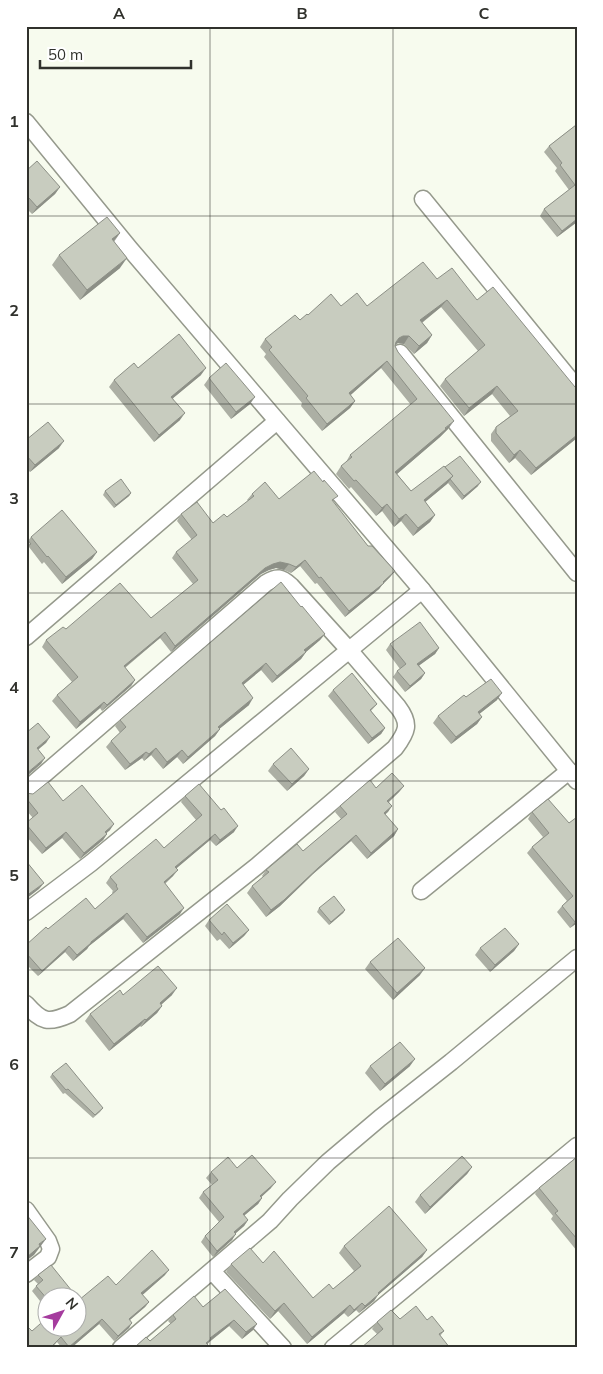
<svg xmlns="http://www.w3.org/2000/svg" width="603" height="1374" viewBox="0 0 603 1374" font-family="Mulish,sans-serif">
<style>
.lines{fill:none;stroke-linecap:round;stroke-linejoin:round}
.street-casing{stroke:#95998c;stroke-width:19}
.street{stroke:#fff;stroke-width:16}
.wall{fill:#acafa4}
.shaded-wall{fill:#8c8f86}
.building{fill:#c8ccbf;stroke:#8c8f86}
.grid{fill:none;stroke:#30312c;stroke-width:1;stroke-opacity:0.55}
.neatline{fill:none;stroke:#30312c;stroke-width:2}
.grid-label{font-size:16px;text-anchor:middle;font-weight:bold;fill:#30312c}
</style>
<rect width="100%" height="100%" fill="#f7fbee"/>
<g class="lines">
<defs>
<g id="street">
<polyline points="26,122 130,249 422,590 577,781"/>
<polyline points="423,199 577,388"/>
<polyline points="400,353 577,573"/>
<polyline points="26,637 277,421"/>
<path d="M26 790 266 583C277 576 281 577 291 586L349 650 398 707C411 724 407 732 395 748L257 866 70 1014C48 1024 42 1022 26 1004"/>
<polyline points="421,891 569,771"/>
<polyline points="26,912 91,863 422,590"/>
<polyline points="26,1210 48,1241 51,1249 48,1257 26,1274"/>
<polyline points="212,1271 283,1348"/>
<polyline points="121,1348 270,1221 290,1199 328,1162 380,1118 451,1062 577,958"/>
<polyline points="333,1348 577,1146"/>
</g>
</defs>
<use href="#street" class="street-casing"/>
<use href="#street" class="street"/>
</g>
<g class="wall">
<polygon points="576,125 577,222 557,237 540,216 544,209 569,190 555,171 557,168 544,152 549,146"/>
<polygon points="26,171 60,187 55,194 32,214 26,208"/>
<polygon points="120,233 114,242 120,268 80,300 52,265 59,255"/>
<polygon points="437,279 577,438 531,475 515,458 509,463 491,441 491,434 496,427 510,416 492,394 464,416 440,386 445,379 478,351 441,307 422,323 432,335 427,343 414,354 404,344 398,343 396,344 395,346 398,352 448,429 440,437 397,474 411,491 445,467 478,486 462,500 448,483 425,502 435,515 430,522 413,536 401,521 394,527 382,511 376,516 351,487 349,489 336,474 341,466 346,462 350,455 411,405 381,368 350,395 355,401 350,408 322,431 301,406 302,403 264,357 266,354 260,347 265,339 308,315 341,306 367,306"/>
<polygon points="138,368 201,375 173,398 180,420 154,442 109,387 114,380"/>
<polygon points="209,378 250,404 231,419 204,385"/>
<polygon points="26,440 59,448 30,472 26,468"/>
<polygon points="105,491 131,493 129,496 114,508 103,495"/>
<polygon points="252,494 279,499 333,502 368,546 395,571 390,577 382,585 379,589 345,617 317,583 315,584 300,566 291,573 284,570 276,568 269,570 261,574 171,652 160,638 125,668 135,680 131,686 102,711 100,708 76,729 52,701 57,695 72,682 42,647 46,640 66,629 151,618 193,584 172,558 176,552 192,540 177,521 181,514 213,523 227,517 248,501 247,500"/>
<polygon points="31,537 97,552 92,559 62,584 44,562 42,564 29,547 26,549 26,538 28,541"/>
<polygon points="301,607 325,634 320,640 306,652 301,659 272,683 261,670 243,685 249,705 219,729 220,729 215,736 183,764 177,757 163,769 151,755 144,761 142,758 125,770 106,747 111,741 120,733 115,726 120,720"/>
<polygon points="390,644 439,648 435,654 419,665 425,673 421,679 405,692 393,677 397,671 400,669 386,650"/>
<polygon points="333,690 377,704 371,711 385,728 381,734 368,744 328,696"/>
<polygon points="466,697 497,700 479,714 482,717 477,724 451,744 433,723 438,716"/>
<polygon points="273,764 309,769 304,776 287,791 268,771"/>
<polygon points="404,786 399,792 389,802 392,806 385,814 398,829 394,836 367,859 351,841 313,874 280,906 266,917 247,893 252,886 263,877 262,876 266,870 303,851 341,819 335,812 340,806 376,788"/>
<polygon points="26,793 63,801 110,830 106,833 107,834 103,840 80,859 62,838 42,854 26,836 26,823 33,818 26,810"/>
<polygon points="185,796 234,832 216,846 210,840 176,868 173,876 165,884 180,914 143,943 123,919 89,946 87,949 73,961 65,952 38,976 26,964 26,945 48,929 95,909 113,894 112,892 113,891 106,883 110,877 164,848 196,820 181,802"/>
<polygon points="532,812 569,823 577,817 577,923 570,928 557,912 562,906 567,901 527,853 532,847 543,837 528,819"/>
<polygon points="319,908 345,910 343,913 329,925 317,912"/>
<polygon points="209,920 249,930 244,936 229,949 220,939 217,941 205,926"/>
<polygon points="519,944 514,951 490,972 475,955 480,948"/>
<polygon points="370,962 420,975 393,1000 365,969"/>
<polygon points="123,995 172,995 161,1005 162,1006 157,1013 141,1027 140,1026 109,1051 85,1021 90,1014"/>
<polygon points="370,1066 410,1066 380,1091 365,1073"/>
<polygon points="52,1074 103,1108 100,1112 93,1118 65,1093 63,1094 50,1077"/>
<polygon points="577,1157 577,1251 551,1219 553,1216 535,1194 539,1188"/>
<polygon points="472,1167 467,1174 425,1214 415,1202 420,1195"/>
<polygon points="237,1168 271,1188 261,1197 262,1198 258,1204 244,1215 248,1220 244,1226 235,1234 232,1240 213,1257 201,1242 205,1236 219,1222 199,1198 203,1192 212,1185 206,1178 211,1172"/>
<polygon points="344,1246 427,1250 422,1257 378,1295 374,1301 359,1313 356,1310 348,1317 344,1313 307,1344 278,1311 270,1319 226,1272 231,1264 263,1263 313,1298 333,1289 354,1271 339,1253"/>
<polygon points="38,1275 76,1296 48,1296 48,1311 32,1291 38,1284 34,1280"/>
<polygon points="165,1275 142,1295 149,1302 145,1307 130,1320 129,1328 114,1341 99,1324 71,1348 62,1348 57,1342 52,1348 26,1348 32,1331 79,1300 116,1285"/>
<polygon points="225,1289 253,1330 242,1339 229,1326 207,1344 150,1341 171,1324 168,1321 173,1315 203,1307"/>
<polygon points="400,1319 427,1320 444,1331 440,1336 377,1334 372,1329 377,1322"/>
</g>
<g class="shaded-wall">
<polygon points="60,187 55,194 32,214 37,207"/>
<polygon points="577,219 577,222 557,237 562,231"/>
<polygon points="120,233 112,243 112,239"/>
<polygon points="127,258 120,268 80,300 87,290"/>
<polygon points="447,300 441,307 415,328 420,320"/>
<polygon points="432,335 427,343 414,354 419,346"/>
<polygon points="403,336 409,336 404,344 398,343 393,346 399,338"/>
<polygon points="387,361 381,368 344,401 349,393"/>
<polygon points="206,368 201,375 166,404 171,397"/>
<polygon points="497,386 492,394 464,416 469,408"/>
<polygon points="255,397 250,404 231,419 236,412"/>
<polygon points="355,401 350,408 322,431 327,424"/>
<polygon points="185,413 180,420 154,442 159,435"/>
<polygon points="454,421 448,429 440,437 390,480 395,472"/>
<polygon points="577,435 577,438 531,475 536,468"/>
<polygon points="64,441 59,448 30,472 35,465"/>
<polygon points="520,450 515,458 509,463 514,455"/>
<polygon points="453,476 447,484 418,508 424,500"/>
<polygon points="481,482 478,486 462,500 464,496"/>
<polygon points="131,493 129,496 114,508 116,505"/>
<polygon points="387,504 382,511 376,516 382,508"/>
<polygon points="406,514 401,521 394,527 399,519"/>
<polygon points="435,515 430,522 413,536 418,528"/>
<polygon points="97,552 92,559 62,584 66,577"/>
<polygon points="305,560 300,566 291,573 296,567"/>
<polygon points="280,562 289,564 284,570 276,568 269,570 261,574 171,652 175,646 265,568 273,564"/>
<polygon points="395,571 390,577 382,585 379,589 345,617 349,611"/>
<polygon points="165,632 160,638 119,672 124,666"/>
<polygon points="325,634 320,640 300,657 304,650"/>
<polygon points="439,648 435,654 413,670 417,664"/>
<polygon points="306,652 301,659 272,683 277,676"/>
<polygon points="266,663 261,670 237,690 242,683"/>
<polygon points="425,673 421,679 405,692 410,686"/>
<polygon points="135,680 131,686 102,711 107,705"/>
<polygon points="502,693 497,700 473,719 478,712"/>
<polygon points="253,698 249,705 213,734 218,727"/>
<polygon points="104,702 100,708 76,729 80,722"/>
<polygon points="482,717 477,724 451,744 456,737"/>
<polygon points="385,728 381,734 368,744 372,738"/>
<polygon points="220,729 215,736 183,764 188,757"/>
<polygon points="50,737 46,743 33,754 37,748"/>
<polygon points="156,748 151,755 144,761 149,754"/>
<polygon points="182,750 177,757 163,769 167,762"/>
<polygon points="146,752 142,758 125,770 130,764"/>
<polygon points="45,758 41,764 26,777 26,774"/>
<polygon points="309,769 304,776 287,791 292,784"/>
<polygon points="404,786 399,792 383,807 387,801"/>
<polygon points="392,806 388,812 379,820 384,813"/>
<polygon points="114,824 110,830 101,838 105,832"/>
<polygon points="238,826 234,832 216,846 220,840"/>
<polygon points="398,829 394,836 367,859 371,853"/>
<polygon points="66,832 62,838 42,854 46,848"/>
<polygon points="107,834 103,840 80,859 84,853"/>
<polygon points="215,834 210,840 171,873 175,867"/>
<polygon points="356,835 351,841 313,874 280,906 266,917 271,910"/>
<polygon points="178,870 173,876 159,888 164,882"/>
<polygon points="44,883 39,889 26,899 26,896"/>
<polygon points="184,908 180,914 143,943 147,937"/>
<polygon points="345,910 343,913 329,925 331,922"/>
<polygon points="127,913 123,919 89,946 87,949 73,961 77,955 91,942"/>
<polygon points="577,920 577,923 570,928 575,922"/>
<polygon points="249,930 244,936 229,949 233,943"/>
<polygon points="519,944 514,951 490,972 495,965"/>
<polygon points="69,946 65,952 38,976 42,971"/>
<polygon points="425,968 420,975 393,1000 397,993"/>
<polygon points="177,988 172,995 155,1010 160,1003"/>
<polygon points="162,1006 157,1013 141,1027 146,1020"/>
<polygon points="145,1019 140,1026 109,1051 114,1044"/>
<polygon points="415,1059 410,1066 380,1091 385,1084"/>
<polygon points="472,1167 467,1174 425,1214 430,1207"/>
<polygon points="276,1182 271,1188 256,1202 260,1196"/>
<polygon points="262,1198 258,1204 239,1220 243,1214"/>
<polygon points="248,1220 244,1226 230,1238 234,1232"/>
<polygon points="236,1234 232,1240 213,1257 217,1251"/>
<polygon points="46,1239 34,1255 26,1261 27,1257 39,1244"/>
<polygon points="427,1250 422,1257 378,1295 374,1301 359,1313 365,1306 378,1293"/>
<polygon points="169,1270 165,1275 138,1299 141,1293"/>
<polygon points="149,1302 145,1307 125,1324 129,1319"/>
<polygon points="284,1303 278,1311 270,1319 275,1311"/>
<polygon points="362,1303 356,1310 348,1317 354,1310"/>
<polygon points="350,1305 344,1313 307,1344 312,1337"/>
<polygon points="102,1319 99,1324 71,1348 68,1348"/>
<polygon points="234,1320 229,1326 209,1342 207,1345 203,1348 210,1338"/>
<polygon points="132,1323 129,1328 114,1341 118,1336"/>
<polygon points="257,1324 253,1330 242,1339 246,1332"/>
</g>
<g class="building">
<polygon points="576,125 577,126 577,219 562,231 544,209 575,185 560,165 562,163 549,146"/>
<polygon points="37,161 60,187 37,207 29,198 26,200 26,171"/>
<polygon points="107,217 120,233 112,239 127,258 87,290 59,255"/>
<polygon points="423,262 437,279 452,268 477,300 493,287 575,387 577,388 577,435 536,468 520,450 514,455 496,433 496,427 518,411 497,386 469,408 445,379 485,345 447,300 420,320 432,335 419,346 409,336 403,336 399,338 396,342 395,346 398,352 454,421 445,428 446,429 395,472 411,491 444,466 453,476 424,500 435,515 418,528 406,514 399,519 387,504 382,508 356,480 354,481 341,466 352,457 350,455 417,399 387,361 349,393 355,401 327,424 306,398 308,396 269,350 272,347 265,339 295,315 300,320 307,314 308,315 331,294 341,306 357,293 367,306"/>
<polygon points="179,334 206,368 171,397 185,413 159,435 114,380 134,363 138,368"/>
<polygon points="226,363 255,397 236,412 209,378"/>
<polygon points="48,422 64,441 35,465 26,455 26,440"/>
<polygon points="460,456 481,482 464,496 450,479 453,476 445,467"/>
<polygon points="314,471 323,482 324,480 338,496 332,500 368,546 372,546 395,571 383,582 384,583 349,611 321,577 319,578 305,560 296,567 289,564 280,562 273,564 265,568 175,646 165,632 124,666 135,680 107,705 104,702 80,722 57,695 78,677 46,640 63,627 66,629 120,583 151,618 198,580 176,552 197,535 181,514 197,502 213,523 224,514 227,517 254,496 252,494 265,482 279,499"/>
<polygon points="121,479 131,493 116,505 105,491"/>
<polygon points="62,510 97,552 66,577 48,556 47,557 31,537"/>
<polygon points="26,538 31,544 26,547"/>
<polygon points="281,582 301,607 302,606 325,634 304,650 306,652 277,676 266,663 242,683 253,698 218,727 220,729 188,757 182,750 167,762 156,748 149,754 146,752 130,764 111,741 126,727 120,720"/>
<polygon points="420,622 439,648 417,664 425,673 410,686 397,671 406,664 390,644"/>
<polygon points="352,673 377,704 370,710 385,728 372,738 333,690"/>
<polygon points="491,679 502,693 478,712 482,717 456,737 438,716 464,695 466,697"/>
<polygon points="38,723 50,737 37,748 45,758 26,774 26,733"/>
<polygon points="291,748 309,769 292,784 273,764"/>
<polygon points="392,773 404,786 387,801 392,806 384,813 398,829 371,853 356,835 318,868 284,900 271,910 252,886 269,872 266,870 297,844 303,851 347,814 340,806 370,780 376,788"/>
<polygon points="48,782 63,801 82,785 114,824 105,832 107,834 84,853 66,832 46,848 26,824 26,823 38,813 26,798 26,793 33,794"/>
<polygon points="199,784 221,810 224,808 238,826 220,840 215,834 175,867 178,870 164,882 184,908 147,937 127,913 91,942 91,943 77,955 69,946 42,971 26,953 26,945 46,927 48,929 86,898 95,909 118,889 116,886 117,885 110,877 156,839 164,848 202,815 185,796"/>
<polygon points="548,799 569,823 577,817 577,920 575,922 562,906 573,896 532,847 549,833 532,812"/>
<polygon points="26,861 44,883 26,896"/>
<polygon points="334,896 345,910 331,922 319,908"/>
<polygon points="227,904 249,930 233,943 224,932 222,935 209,920"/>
<polygon points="505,928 519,944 495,965 480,948"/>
<polygon points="398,938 425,968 397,993 370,962"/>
<polygon points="158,966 177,988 160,1003 162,1006 146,1020 145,1019 114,1044 90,1014 120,990 123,995"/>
<polygon points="400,1042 415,1059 385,1084 370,1066"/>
<polygon points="66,1063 103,1108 95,1115 68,1089 66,1090 52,1074"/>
<polygon points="252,1155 276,1182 260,1196 262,1198 243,1214 248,1220 234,1232 236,1234 217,1251 205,1236 224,1217 203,1192 218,1180 211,1172 228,1157 237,1168"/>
<polygon points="462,1156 472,1167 430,1207 420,1195"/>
<polygon points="577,1157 577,1239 555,1213 558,1211 539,1188"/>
<polygon points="389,1206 427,1250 378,1293 379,1294 365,1306 362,1303 354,1310 350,1305 312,1337 284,1303 275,1311 231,1264 250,1248 263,1263 274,1251 313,1298 329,1284 333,1289 361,1266 344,1246"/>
<polygon points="26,1214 46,1239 39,1244 40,1246 27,1257 26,1256"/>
<polygon points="152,1250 169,1270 141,1293 149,1302 129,1319 132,1323 118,1336 102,1319 69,1347 61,1337 50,1348 26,1348 26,1329 28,1327 32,1331 48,1317 48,1326 78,1326 78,1299 79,1300 108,1276 116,1285"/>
<polygon points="51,1265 76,1296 48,1296 48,1300 36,1286 43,1280 38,1275"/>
<polygon points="225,1289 257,1324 246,1332 234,1320 210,1338 211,1339 206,1343 211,1348 134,1348 146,1337 150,1341 176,1319 173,1315 194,1296 203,1307"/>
<polygon points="416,1306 427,1320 432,1316 444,1331 439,1334 450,1348 361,1348 383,1329 377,1322 391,1310 400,1319"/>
</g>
<path class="grid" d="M210 26V1348M393 26V1348M26 216H577M26 404H577M26 593H577M26 781H577M26 970H577M26 1158H577"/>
<rect width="603" height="1374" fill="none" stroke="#ffffff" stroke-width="55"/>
<g transform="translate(62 1312) rotate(50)"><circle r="24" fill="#ffffff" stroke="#acadab"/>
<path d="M0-4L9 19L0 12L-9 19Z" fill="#a53c9e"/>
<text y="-8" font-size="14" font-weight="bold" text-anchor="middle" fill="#30312c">N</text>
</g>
<path d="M40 60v8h151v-8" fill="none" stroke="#30312c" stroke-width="2.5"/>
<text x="48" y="60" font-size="15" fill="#30312c" stroke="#ffffff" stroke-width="4" paint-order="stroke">50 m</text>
<rect x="28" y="28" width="548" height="1318" class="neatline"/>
<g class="grid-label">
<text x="119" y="19">A</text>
<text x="302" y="19">B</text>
<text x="484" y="19">C</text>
<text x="14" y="127">1</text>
<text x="14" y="316">2</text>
<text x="14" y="504">3</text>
<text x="14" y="693">4</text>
<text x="14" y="881">5</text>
<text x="14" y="1070">6</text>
<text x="14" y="1258">7</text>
</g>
</svg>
